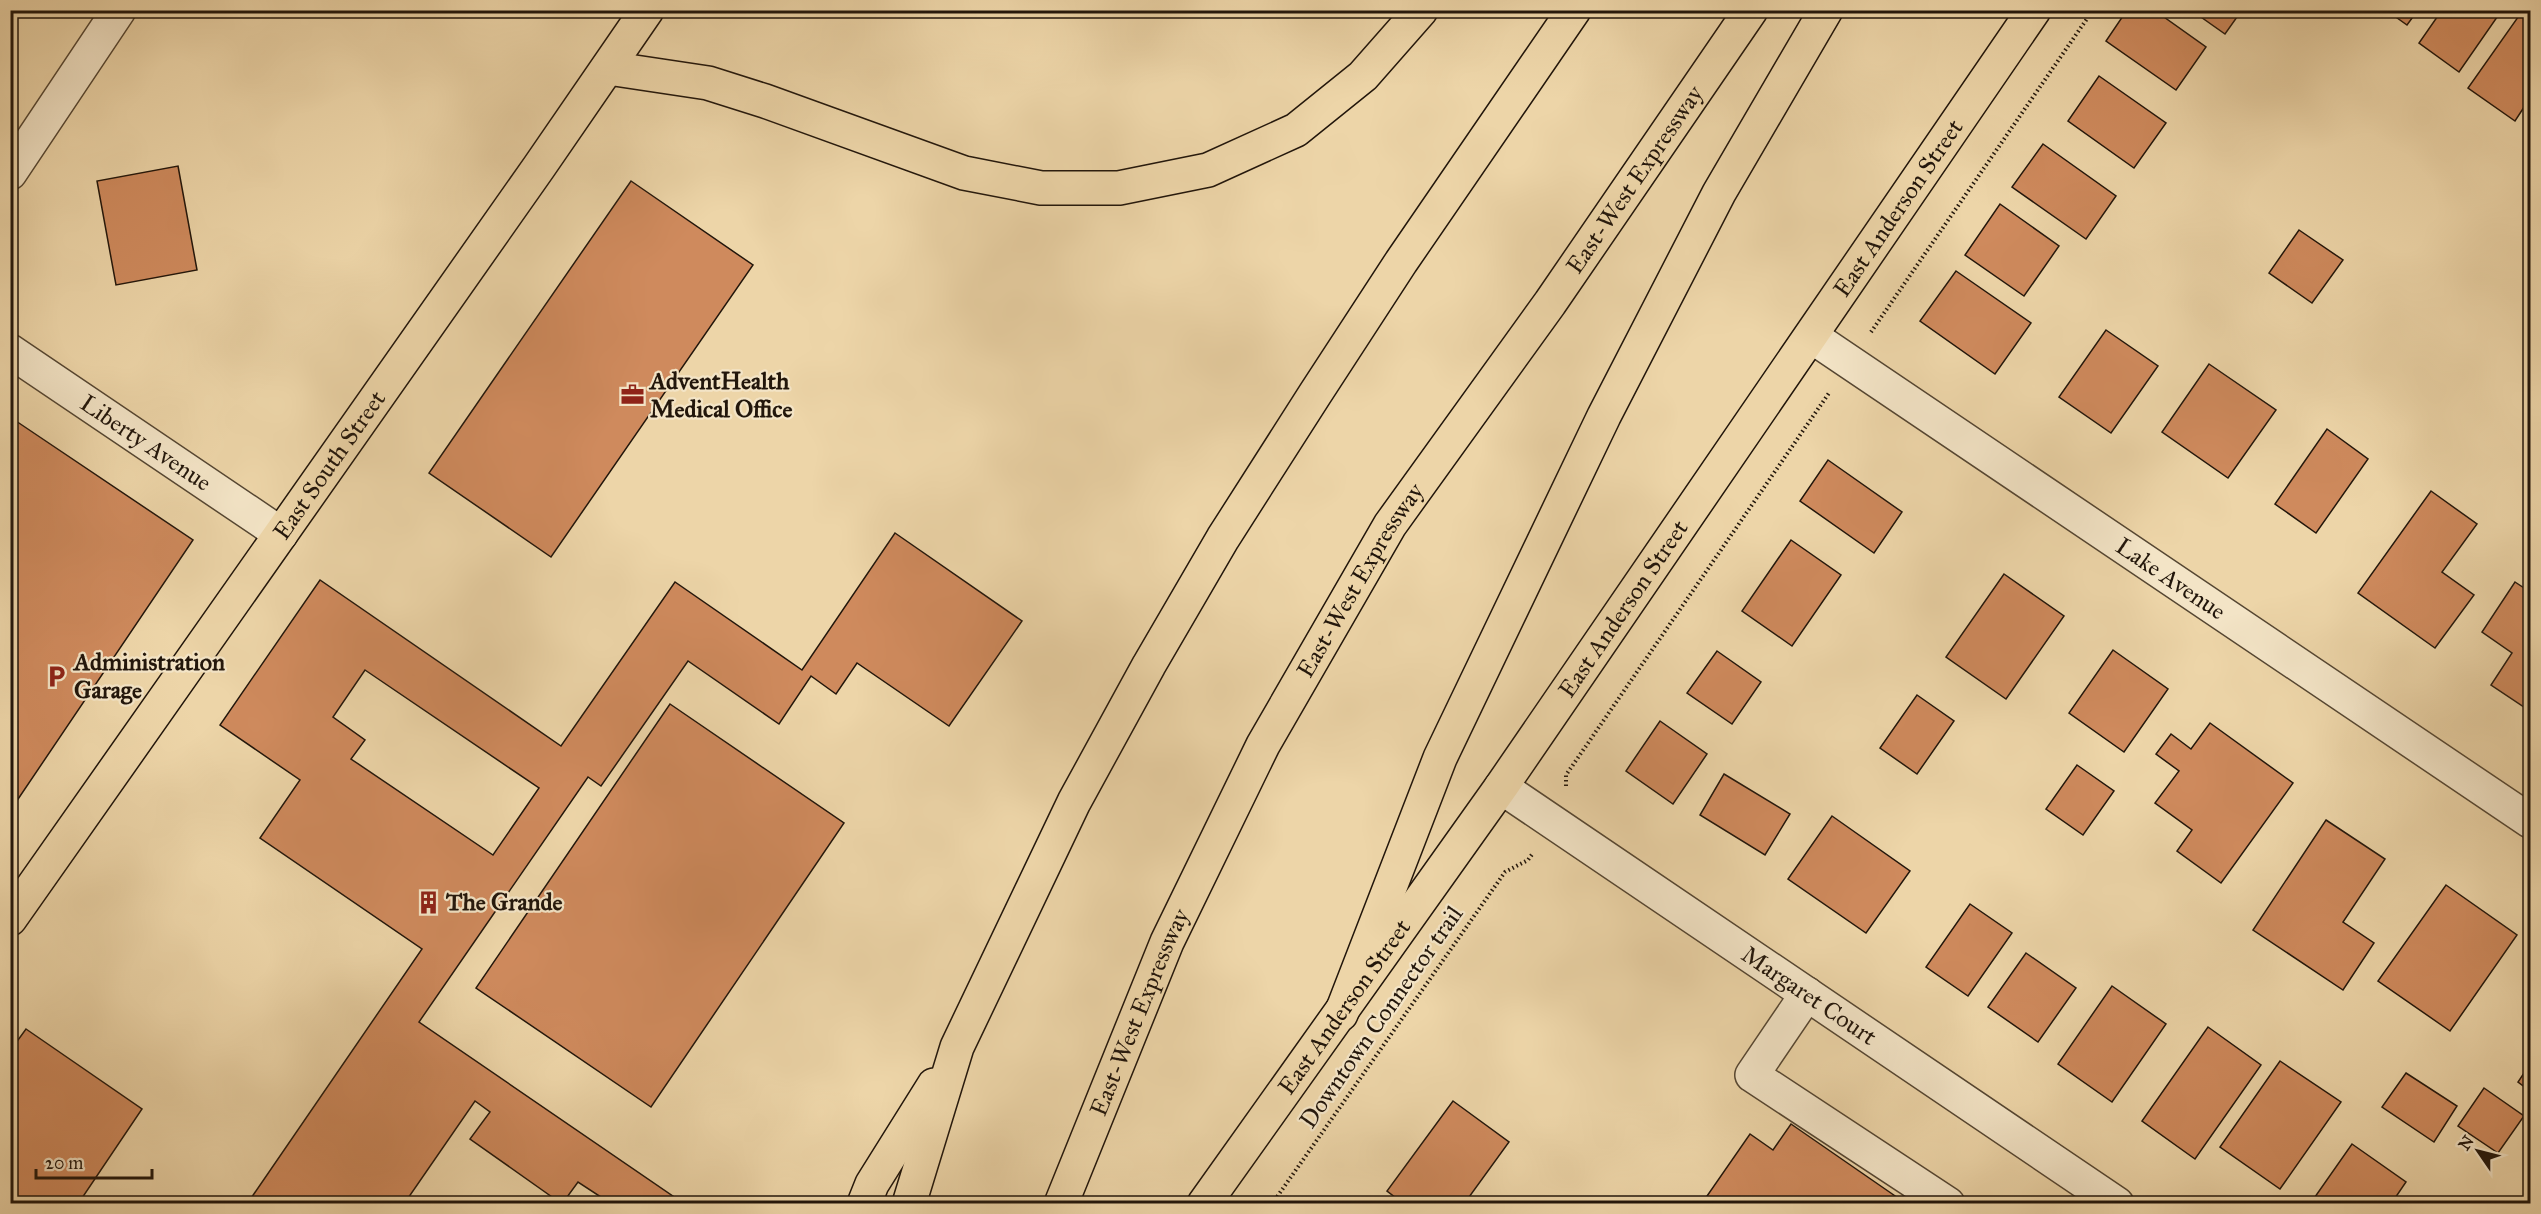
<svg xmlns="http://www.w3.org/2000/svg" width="2541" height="1214" viewBox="0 0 2541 1214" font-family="'IM FELL Great Primer',serif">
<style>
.building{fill:#cf8a5d;stroke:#22160b;stroke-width:1.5;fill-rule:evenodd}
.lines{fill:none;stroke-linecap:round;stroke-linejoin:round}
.minor-casing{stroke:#554632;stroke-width:36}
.major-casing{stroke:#22160b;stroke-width:36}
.highway-casing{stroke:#22160b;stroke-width:36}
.path{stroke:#22160b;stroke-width:4;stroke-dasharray:1.5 3;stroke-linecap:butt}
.minor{stroke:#f3e4c6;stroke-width:33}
.major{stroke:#edd5a8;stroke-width:33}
.highway{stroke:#edd5a8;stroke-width:33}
.labels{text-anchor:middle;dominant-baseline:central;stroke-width:4.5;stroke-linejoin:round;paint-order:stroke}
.street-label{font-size:24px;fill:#22160b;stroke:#f3e4c6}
.poi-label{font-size:24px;font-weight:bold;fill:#22160b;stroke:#f3e4c6;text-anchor:start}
</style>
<rect width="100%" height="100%" fill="#edd5a8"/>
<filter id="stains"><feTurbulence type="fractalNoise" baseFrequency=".00333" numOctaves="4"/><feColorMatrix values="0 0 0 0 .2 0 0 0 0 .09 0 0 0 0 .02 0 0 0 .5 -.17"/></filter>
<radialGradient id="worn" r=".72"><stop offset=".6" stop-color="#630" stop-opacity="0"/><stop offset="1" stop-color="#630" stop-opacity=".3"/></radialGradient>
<g class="building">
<polygon points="2127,10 2154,10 2206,47 2176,90 2106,41"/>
<polygon points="2191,10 2242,10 2225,34"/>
<polygon points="2386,10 2418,10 2407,25"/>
<polygon points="2442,10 2502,10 2459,72 2419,43"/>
<polygon points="2523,10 2530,12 2530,98 2515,121 2468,88"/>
<polygon points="2099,76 2166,123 2134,168 2068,121"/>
<polygon points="2043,144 2116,196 2086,239 2012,187"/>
<polygon points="178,166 197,270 116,285 97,181"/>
<polygon points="631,181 753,265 551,557 429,473"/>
<polygon points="2000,204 2059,246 2024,296 1965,255"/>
<polygon points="2299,230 2343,260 2312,303 2269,273"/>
<polygon points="1956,271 2031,323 1995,374 1920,321"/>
<polygon points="2106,330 2158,366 2111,433 2059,397"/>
<polygon points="2209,364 2276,410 2228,478 2162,432"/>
<polygon points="10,417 193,540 10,811"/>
<polygon points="2327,429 2368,459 2316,533 2275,504"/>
<polygon points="1828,460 1902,512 1874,553 1800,501"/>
<polygon points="2431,491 2477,524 2442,572 2474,595 2435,648 2358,593"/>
<path d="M895 533 1022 621 949 726 857 663 836 694 811 676 779 724 688 661 601 786 588 777 419 1022 680 1201 678 1204H601L604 1199 578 1182 562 1204 470 1139 490 1112 475 1101 404 1204H247L422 949 260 838 300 780 220 725 320 580 561 746 675 582 802 670ZM365 670 539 788 493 855 351 759 365 740 333 717Z"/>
<polygon points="1791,540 1841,575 1792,646 1742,611"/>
<polygon points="2004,574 2064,616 2006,699 1946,657"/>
<polygon points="2515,582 2530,592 2530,711 2491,685 2512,653 2482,632"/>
<polygon points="2113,650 2168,689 2124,752 2069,713"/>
<polygon points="1717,651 1761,682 1732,724 1687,693"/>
<polygon points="1917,695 1954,721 1917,774 1880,748"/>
<polygon points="670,704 844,823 651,1107 476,988"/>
<polygon points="1660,721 1707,754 1673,804 1626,771"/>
<polygon points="2210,723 2293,783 2221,883 2177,851 2192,830 2155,803 2179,771 2156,754 2171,734 2191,749"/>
<polygon points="2077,765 2114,791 2083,835 2046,809"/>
<polygon points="1724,774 1790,814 1765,855 1700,815"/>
<polygon points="1832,816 1910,871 1866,933 1788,879"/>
<polygon points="2326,820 2385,859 2343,922 2374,943 2343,990 2253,930"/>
<polygon points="2446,885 2517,935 2450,1031 2378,981"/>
<polygon points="1970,904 2012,933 1968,996 1926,967"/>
<polygon points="2026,953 2076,988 2038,1042 1988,1007"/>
<polygon points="2112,986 2166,1024 2112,1102 2058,1064"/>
<polygon points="2208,1027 2261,1065 2195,1159 2142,1121"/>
<polygon points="26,1029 142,1109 78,1204 10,1204 10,1051"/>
<polygon points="2280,1061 2341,1102 2280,1189 2220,1147"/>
<polygon points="2530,1064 2530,1091 2518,1082"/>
<polygon points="2406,1073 2457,1106 2434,1142 2382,1107"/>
<polygon points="2484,1088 2524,1116 2498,1153 2458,1126"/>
<polygon points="1453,1101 1509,1142 1464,1204 1404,1204 1387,1191"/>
<polygon points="1791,1124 1901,1200 1905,1193 1920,1204 1719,1204 1707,1196 1750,1134 1773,1150"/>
<polygon points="2352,1144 2406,1182 2391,1204 2310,1204"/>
</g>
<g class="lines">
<defs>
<g id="minor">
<polyline points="10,173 119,10"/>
<path id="s1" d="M1811 336 2530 821"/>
<path id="s2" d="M10 351 281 534"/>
<path id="s3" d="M1501 787 2117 1204"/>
<polyline points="1807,994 1752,1075 1948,1204"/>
</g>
<g id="major">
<path id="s4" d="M10 919 539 167 647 10"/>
<path id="s5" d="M1204 1204 1501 787 2034 10"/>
</g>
<g id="highway">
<polyline points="608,68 708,83 765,101 964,173 1041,188 1119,188 1208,170 1296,130 1363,76 1421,10"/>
<polyline points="1341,1014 1440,758 1604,416 1719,193 1826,10"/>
<polyline points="864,1204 872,1184 934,1085"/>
<polyline points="909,1204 957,1047 1074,802 1149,665 1223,538 1315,394 1401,262 1574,10"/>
<path id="s6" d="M1061 1204 1167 942 1263 745 1390 525 1550 303 1751 10"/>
</g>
</defs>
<use href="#minor" class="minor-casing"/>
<use href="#major" class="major-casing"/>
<use href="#highway" class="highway-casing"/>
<g class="path">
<polyline points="1871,332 2093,10"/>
<polyline points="1566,786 1566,775 1829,393"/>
<polyline points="1272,1204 1505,872 1528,860 1533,853"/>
</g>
<use href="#minor" class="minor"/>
<use href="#major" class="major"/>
<use href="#highway" class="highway"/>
</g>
<defs>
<symbol id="office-bare" viewBox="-9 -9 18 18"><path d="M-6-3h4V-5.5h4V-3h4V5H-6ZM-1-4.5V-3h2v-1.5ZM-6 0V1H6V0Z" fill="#8f2418" stroke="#f3e4c6" stroke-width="2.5" paint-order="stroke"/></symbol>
<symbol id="parking-bare" viewBox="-9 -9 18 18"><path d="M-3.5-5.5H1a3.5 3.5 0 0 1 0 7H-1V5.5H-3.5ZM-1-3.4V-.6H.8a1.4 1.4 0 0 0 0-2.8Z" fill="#8f2418" stroke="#f3e4c6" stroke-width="2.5" paint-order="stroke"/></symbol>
<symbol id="building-bare" viewBox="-9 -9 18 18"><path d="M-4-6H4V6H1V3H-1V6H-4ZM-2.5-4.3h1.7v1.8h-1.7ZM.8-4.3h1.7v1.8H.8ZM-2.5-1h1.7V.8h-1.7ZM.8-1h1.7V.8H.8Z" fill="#8f2418" stroke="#f3e4c6" stroke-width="2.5" paint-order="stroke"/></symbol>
</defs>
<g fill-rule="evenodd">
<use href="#office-bare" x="616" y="378" width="33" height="33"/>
<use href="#parking-bare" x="40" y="660" width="33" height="33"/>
<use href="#building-bare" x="412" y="886" width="33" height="33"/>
</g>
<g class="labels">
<g class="street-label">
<text stroke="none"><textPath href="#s6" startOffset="1179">East-West Expressway</textPath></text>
<text stroke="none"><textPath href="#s5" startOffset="1214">East Anderson Street</textPath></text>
<text stroke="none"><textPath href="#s2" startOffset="164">Liberty Avenue</textPath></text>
<text stroke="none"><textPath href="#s4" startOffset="555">East South Street</textPath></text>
<text stroke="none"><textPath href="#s1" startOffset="434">Lake Avenue</textPath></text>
<text stroke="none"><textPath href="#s6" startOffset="693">East-West Expressway</textPath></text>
<text stroke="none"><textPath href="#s5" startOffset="728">East Anderson Street</textPath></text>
<text stroke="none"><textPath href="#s3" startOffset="372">Margaret Court</textPath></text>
<text stroke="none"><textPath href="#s5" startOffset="242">East Anderson Street</textPath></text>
<text stroke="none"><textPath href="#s6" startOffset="207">East-West Expressway</textPath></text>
<text transform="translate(1381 1017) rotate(-55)">Downtown Connector trail</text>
</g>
<g class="poi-label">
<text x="650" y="381">AdventHealth<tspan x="650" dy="28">Medical Office</tspan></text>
<text x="74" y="662">Administration<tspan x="74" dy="28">Garage</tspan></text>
<text x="446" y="902">The Grande</text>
</g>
</g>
<rect width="2541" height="1214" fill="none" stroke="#edd5a8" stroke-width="36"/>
<rect x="12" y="12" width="2517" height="1190" fill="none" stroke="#22160b" stroke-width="3"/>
<rect x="18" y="18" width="2505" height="1178" fill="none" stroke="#22160b" stroke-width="1.5"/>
<g transform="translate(2478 1151) rotate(305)" stroke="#f3e4c6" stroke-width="4.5" paint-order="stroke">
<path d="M0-4.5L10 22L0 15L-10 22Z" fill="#22160b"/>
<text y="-9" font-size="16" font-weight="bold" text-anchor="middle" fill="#22160b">N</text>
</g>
<path d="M36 1169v9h116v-9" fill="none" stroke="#22160b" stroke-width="3"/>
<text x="45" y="1169" font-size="18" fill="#22160b" stroke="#f3e4c6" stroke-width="4.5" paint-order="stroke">20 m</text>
<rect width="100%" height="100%" filter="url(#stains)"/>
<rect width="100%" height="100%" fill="url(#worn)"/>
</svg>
